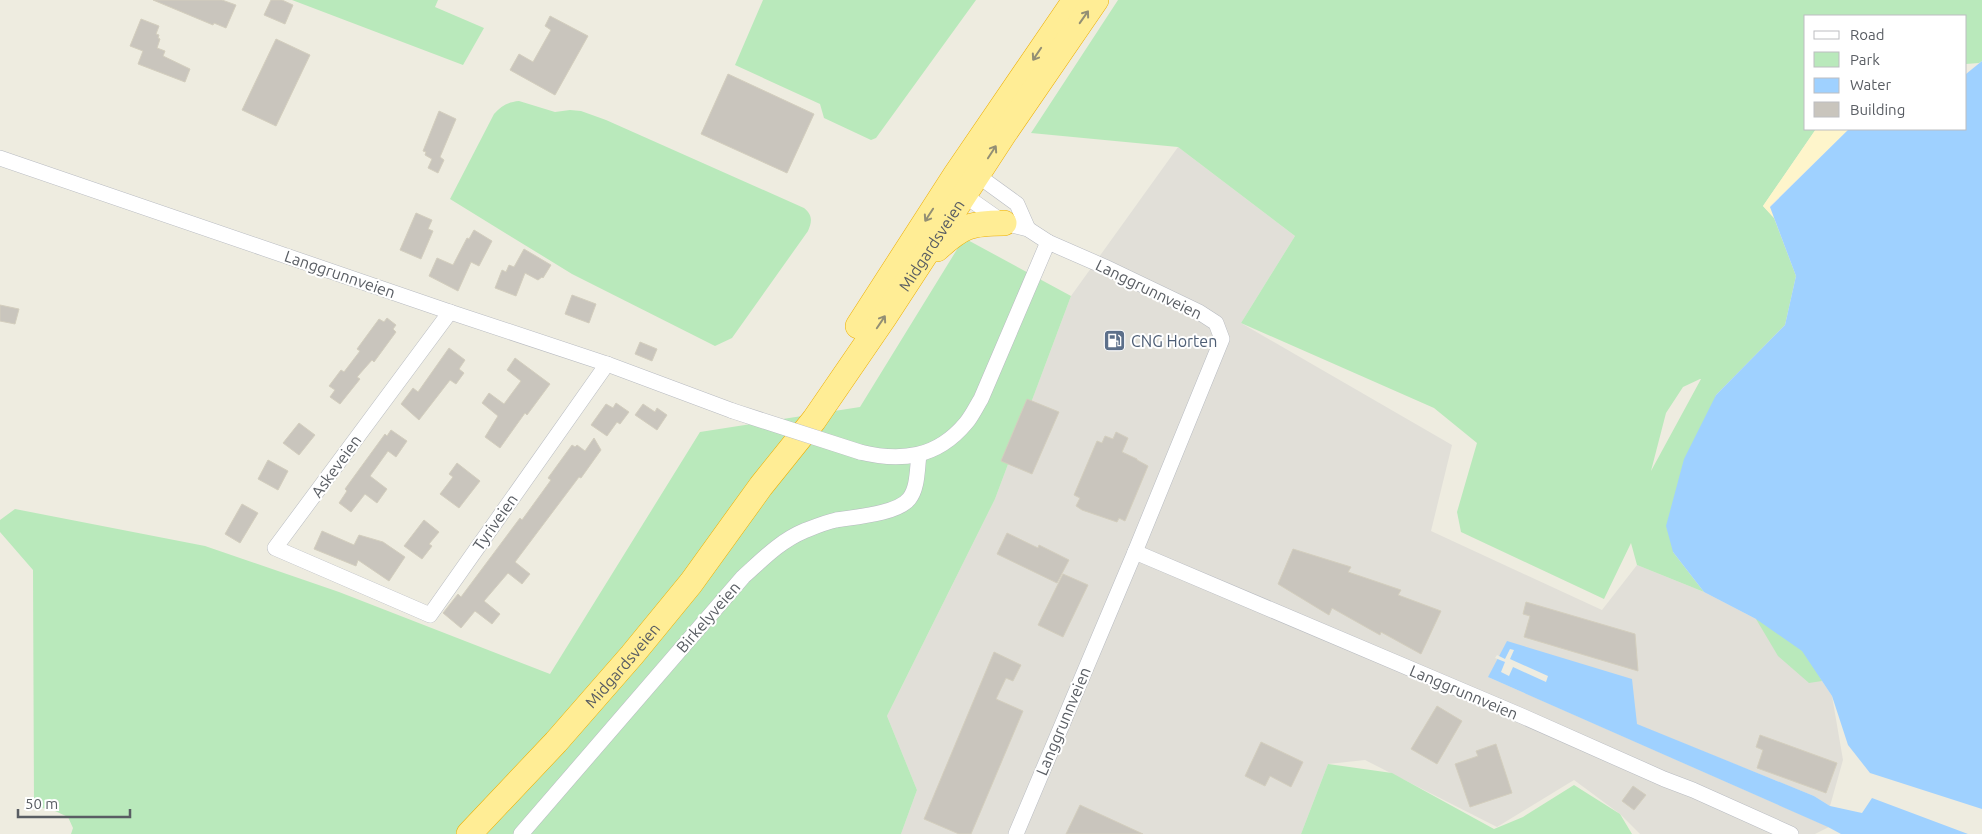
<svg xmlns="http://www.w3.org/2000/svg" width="1982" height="834" viewBox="0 0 1982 834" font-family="Ubuntu,sans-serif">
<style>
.industrial{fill:#e1dfd8}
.green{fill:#b9e9bb;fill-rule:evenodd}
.sand{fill:#fef5cb}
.water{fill:#9fd1ff}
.pier{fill:#eeece0}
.building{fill:#c9c5bd;stroke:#d3cebe}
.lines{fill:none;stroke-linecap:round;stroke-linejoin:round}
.minor-casing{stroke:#b8bbc1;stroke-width:16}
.trunk-casing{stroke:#eeaf00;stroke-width:26}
.minor{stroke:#fff;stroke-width:15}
.trunk{stroke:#ffed95;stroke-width:25}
.minor-bridge-casing{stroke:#b8bbc1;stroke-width:16;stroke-linecap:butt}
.minor-bridge{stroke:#fff;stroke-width:15}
.oneway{stroke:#938f74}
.labels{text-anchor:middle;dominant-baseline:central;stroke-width:4;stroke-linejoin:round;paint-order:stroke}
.street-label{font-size:16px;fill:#595d63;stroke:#fff}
.service-label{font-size:16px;fill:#4e5e75;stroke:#fff;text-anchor:start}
</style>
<rect width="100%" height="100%" fill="#eeece0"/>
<polygon class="industrial" points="1178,147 1295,236 1241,323 1452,445 1431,531 1602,610 1637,565 1704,592 1756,619 1802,651 1832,696 1843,760 1830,806 1814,796 1635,724 1488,677 1829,827 1815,834 1640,834 1620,814 1574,780 1497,827 1365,760 1328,764 1301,834 901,834 917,790 887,716 995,499 1071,296"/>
<g class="green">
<polygon points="292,0 438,0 435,7 484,28 463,65"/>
<polygon points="763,0 976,0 876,138 871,140 824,118 820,104 735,65"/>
<path d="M1118 0H1982V61L1979 63 1966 64V16H1806V129H1816L1763 206 1774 218 1796 276 1785 325 1716 395 1673 552 1704 592 1637 565 1631 543 1604 599 1461 532 1457 512 1477 443 1434 408 1241 323 1295 236 1178 147 1031 133ZM1700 379H1701L1651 471 1666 413 1683 387Z"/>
<path d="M519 101 555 112 570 110 581 111 606 120 804 208C813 215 812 222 808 231L732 338 715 346 572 274 450 199 494 114C501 106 508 102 519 101Z"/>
<polygon points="964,238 1071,296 995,499 887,716 917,790 901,834 71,834 73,828 68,817 55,811 34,806 33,570 0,532 0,520 15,509 205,546 339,592 550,674 700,432 860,407"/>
<polygon points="1778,603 1822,681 1809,683 1778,656 1756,619"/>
<polygon points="1328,764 1392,773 1494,829 1523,817 1574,785 1620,814 1632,834 1301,834"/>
</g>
<polygon class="sand" points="1816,129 1849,129 1770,206 1774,218 1763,206"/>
<g class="water">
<polygon points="1982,61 1982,809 1870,773 1848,745 1832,696 1802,651 1756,619 1704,592 1673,552 1666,526 1684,459 1716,395 1785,325 1796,276 1770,207 1849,129 1966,129 1966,74"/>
<polygon points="1507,641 1632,679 1637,724 1814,796 1830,806 1862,813 1872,798 1968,834 1841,834 1828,827 1488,677"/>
</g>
<polygon class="pier" points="1510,649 1514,650 1510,659 1548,676 1546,682 1513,667 1509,676 1501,672 1505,662 1495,658 1497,655 1505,659"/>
<g class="building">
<polygon points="153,0 222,0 236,5 226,28 214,23 213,25"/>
<polygon points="271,0 282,0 293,5 285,24 264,15"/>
<polygon points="550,16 588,36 555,95 510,70 519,54 533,62 551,30 545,26"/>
<polygon points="141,19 159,26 156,34 159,35 158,38 160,39 157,48 165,51 163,56 190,69 185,82 138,64 143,51 130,46"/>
<polygon points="276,39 310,55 276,126 242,110"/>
<polygon points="728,74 814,114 787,173 701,134"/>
<polygon points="439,111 456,119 440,157 444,160 438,173 428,168 432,159 425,155 426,152 423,151"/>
<polygon points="416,213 432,220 428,229 433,231 421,259 400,250"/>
<polygon points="474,230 492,241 479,266 471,262 458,291 429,276 437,258 453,265 467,238 469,239"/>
<polygon points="524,249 551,265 543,278 542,277 538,280 525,273 516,296 495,288 502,270 506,272 509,265 514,267"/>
<polygon points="572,295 596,304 589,323 565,314"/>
<polygon points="0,305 19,309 15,324 0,321"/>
<polygon points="387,318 396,325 393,329 396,332 374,362 372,360 357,377 360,379 340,404 330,397 335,390 329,386 341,370 344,372 360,351 357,349 379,319 384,322"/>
<polygon points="640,342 657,349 652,361 635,354"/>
<polygon points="449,348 465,360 459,369 464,373 456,384 450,380 419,420 401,404 413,388 418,392"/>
<polygon points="515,358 550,384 527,415 525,413 500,448 485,437 498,416 482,403 489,393 504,404 521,381 507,370"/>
<polygon points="1027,399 1059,412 1032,474 1001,461"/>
<polygon points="616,403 629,412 620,424 617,422 607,436 591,425 606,404 613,408"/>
<polygon points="643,404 655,412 657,408 667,415 657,430 635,415"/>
<polygon points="299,423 315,435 299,455 283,443"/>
<polygon points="391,430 407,441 396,457 388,451 370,476 387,489 377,503 365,494 351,512 339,503 347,491 345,489 385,434 387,436"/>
<polygon points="1116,432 1128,438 1122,452 1137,459 1137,460 1148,466 1125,521 1119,518 1117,522 1082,510 1076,506 1080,498 1074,495 1097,441 1102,443 1105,436 1113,439"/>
<polygon points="594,438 601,450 581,478 579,477 515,562 530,574 522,584 508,573 484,601 500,614 492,624 475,611 461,628 443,613 458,594 461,597 520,518 522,520 551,480 548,478 572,445 575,447 577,445 585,451"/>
<polygon points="268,460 288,471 278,490 258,479"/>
<polygon points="457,463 480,481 459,508 440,494 453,477 449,474"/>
<polygon points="242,504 258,513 240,543 225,534"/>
<polygon points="424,520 439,532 429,544 432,546 422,559 404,546"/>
<polygon points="322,531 354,545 359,535 383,542 405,557 389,581 358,560 356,566 314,549"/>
<polygon points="1007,533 1038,548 1039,545 1069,560 1057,583 997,554"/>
<polygon points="1293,549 1351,567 1348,572 1401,590 1398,595 1441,611 1421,654 1381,632 1380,635 1332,608 1329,615 1278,584"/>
<polygon points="1063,574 1088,585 1063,637 1038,625"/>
<polygon points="1526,602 1635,634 1638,671 1524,637 1530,616 1523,614"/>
<polygon points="994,652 1021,665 1013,681 1006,678 996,699 1023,711 971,834 959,834 924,819"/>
<polygon points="1437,706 1462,721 1437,764 1411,749"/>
<polygon points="1760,735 1837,763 1826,793 1757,768 1763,750 1756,747"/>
<polygon points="1261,742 1303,762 1291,787 1270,776 1265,786 1245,776"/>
<polygon points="1496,744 1512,793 1470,807 1455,764 1478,756 1476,751"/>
<polygon points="1633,786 1646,795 1634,810 1622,801"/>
<polygon points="1080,805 1143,834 1066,834"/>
</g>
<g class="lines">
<defs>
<g id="minor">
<polyline points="0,158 450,312 607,364 733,411"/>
<polyline points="970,175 977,175 1017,204 1028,229"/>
<polyline points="961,187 964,195 1004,223 1028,229 1048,242"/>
<polyline points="450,312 275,548 430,615 607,364"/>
<path d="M860 452C901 462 937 458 966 423 972 416 976 407 981 399L1048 242 1105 267 1199 312 1216 323 1222 339 1135 552 1016 834"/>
<polyline points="1135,552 1522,716 1664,779 1693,790 1791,834"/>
<path d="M521 834 743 577C762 560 780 541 804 531 814 527 826 522 836 520 854 517 897 514 909 499 918 488 917 469 919 455"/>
</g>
<g id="trunk">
<path d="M937 249C962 226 970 223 1004 223"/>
<polyline points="858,326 956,174 1075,0"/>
<path id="s1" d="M469 834 556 742 632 655 691 583 761 486 814 420 884 318 1004 134 1096 0"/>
</g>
</defs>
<use href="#minor" class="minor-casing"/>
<use href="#trunk" class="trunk-casing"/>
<use href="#minor" class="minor"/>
<use href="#trunk" class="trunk"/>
<defs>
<polyline id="minor-bridge" points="733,411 860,452"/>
</defs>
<use href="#minor-bridge" class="minor-bridge-casing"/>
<use href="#minor-bridge" class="minor-bridge"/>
</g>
<defs><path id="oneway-shaft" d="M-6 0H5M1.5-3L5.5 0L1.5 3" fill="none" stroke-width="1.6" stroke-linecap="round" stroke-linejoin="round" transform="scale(1.25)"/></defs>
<g class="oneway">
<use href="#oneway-shaft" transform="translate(1084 17) rotate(-55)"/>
<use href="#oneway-shaft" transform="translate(1037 54) rotate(124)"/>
<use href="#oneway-shaft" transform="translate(992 152) rotate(-57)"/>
<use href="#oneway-shaft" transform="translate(929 215) rotate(123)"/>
<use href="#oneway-shaft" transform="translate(881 322) rotate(-56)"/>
</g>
<defs>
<symbol id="fuel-square" viewBox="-11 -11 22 22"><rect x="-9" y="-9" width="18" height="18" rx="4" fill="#5c6f8a" stroke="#fff"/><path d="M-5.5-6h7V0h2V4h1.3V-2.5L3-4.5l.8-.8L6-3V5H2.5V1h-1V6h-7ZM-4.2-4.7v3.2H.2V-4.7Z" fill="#fff"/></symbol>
</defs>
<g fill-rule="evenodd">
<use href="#fuel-square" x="1102" y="328" width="25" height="25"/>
</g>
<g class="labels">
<g class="street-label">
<text stroke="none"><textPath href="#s1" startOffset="750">Midgardsveien</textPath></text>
<text transform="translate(340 274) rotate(19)">Langgrunnveien</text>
<text transform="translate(1149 289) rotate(26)">Langgrunnveien</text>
<text transform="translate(336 466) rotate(-54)">Askeveien</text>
<text transform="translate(495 522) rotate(-55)">Tyriveien</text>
<text transform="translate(708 617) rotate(-49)">Birkelyveien</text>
<text stroke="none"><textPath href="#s1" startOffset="228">Midgardsveien</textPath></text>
<text transform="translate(1464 692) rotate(23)">Langgrunnveien</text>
<text transform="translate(1063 721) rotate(-67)">Langgrunnveien</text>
</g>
<g class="service-label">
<text x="1131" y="341">CNG Horten</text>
</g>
</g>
<rect x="1804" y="15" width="162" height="115" fill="#ffffff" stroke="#bdbec1"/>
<rect x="1814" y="31" width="25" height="8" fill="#ffffff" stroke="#bdbec1"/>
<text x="1850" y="40" font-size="15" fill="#595d63">Road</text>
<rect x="1814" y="52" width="25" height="15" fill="#b9e9bb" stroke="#bdbec1"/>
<text x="1850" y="65" font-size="15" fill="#595d63">Park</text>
<rect x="1814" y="78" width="25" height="15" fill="#9fd1ff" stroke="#bdbec1"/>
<text x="1850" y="90" font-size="15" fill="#595d63">Water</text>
<rect x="1814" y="102" width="25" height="15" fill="#c9c5bd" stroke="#bdbec1"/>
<text x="1850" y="115" font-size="15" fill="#595d63">Building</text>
<path d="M18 809v8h112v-8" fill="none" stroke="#595d63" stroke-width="2.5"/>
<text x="25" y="809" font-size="15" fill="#595d63" stroke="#ffffff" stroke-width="4" paint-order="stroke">50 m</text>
</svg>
